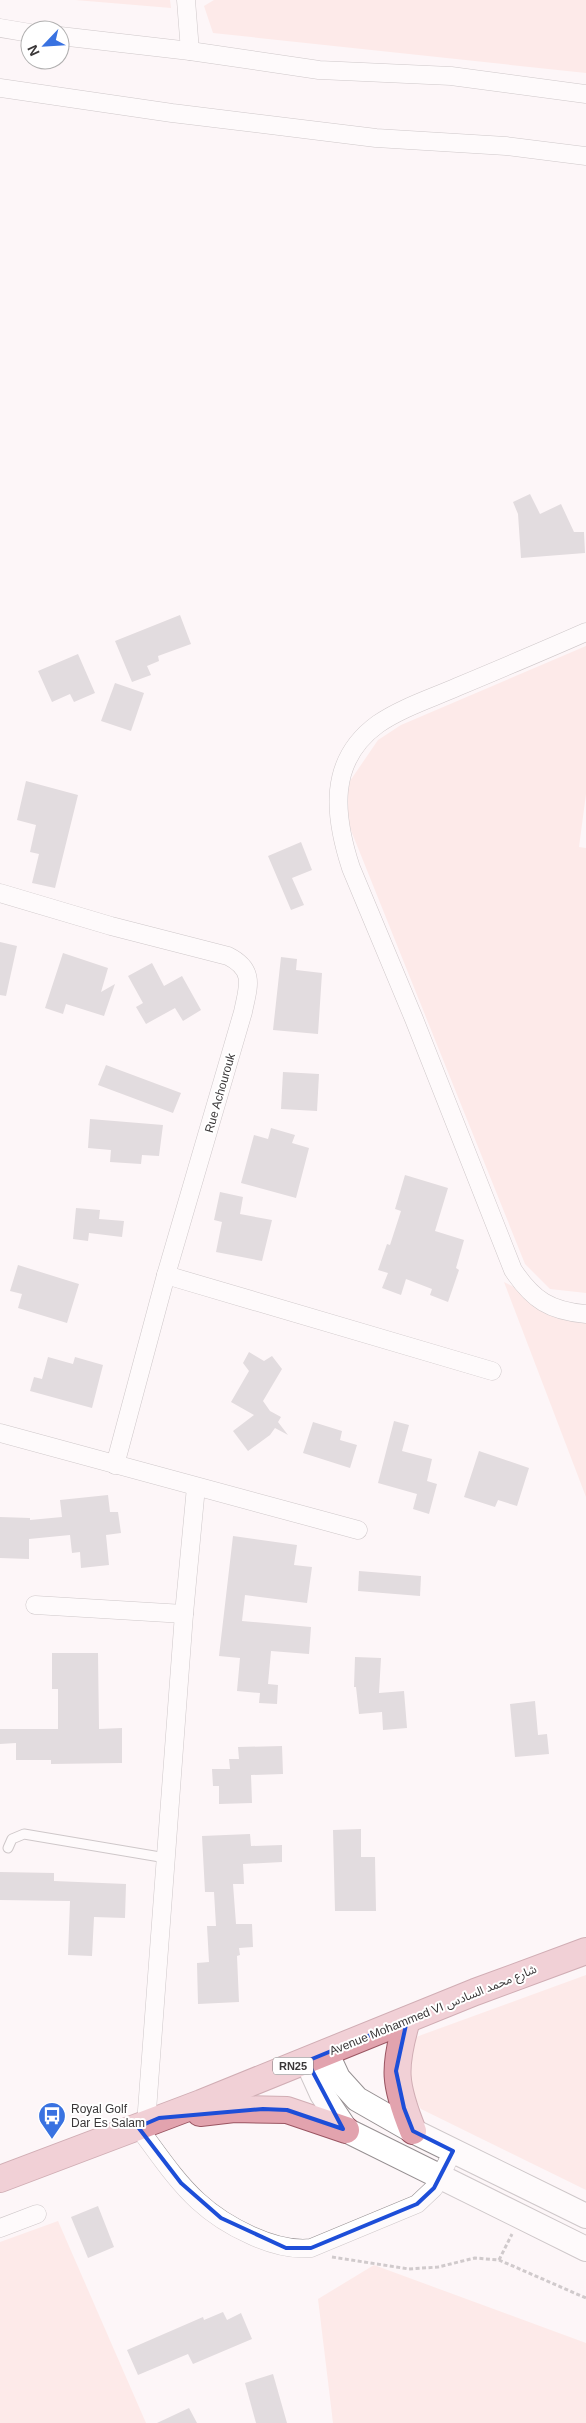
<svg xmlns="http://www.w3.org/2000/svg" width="586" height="2423" viewBox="0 0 586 2423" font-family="Helvetica,'Noto Sans Arabic',sans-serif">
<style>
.green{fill:#fcdcd7}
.building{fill:#c2bcc0}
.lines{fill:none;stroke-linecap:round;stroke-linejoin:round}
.lane-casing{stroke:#969092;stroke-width:11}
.street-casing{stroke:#969092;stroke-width:19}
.secondary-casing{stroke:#969092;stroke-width:26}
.primary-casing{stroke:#9a5562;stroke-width:28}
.path{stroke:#9a9597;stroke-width:3;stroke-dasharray:4 2.5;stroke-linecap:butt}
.lane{stroke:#fff;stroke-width:9}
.street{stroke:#fff;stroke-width:18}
.secondary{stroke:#fff;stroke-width:24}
.primary{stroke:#e2a3ae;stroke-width:26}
.marked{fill:none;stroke:#1d4ed8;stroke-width:4;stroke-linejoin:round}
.labels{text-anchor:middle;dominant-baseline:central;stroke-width:4;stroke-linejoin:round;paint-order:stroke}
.shield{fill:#fff;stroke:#757374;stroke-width:1}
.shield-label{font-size:11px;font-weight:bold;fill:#3a3738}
.street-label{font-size:12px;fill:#3a3738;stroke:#fff}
.poi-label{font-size:12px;fill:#3a3738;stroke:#fff;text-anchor:start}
</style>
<rect width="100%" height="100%" fill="#fdf6f8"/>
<g class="green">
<polygon points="75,0 170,0 171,8"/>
<polygon points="214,0 586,0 586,73 213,33 204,6"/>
<polygon points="586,646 586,794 579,847 586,848 586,1293 550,1289 525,1264 344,813 350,781 378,740 401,725"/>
<polygon points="504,1282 586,1323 586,1497"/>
<polygon points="586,1975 586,2190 421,2109 403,2077 416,2037"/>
<polygon points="58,2221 146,2423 0,2423 0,2242"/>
<polygon points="374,2265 586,2343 586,2423 333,2423 318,2299"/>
</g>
<g class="building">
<polygon points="530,494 540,514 561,504 574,532 584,532 585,553 521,558 518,514 513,502"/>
<polygon points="180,615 191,644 158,656 159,661 147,666 151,675 132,682 115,641"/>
<polygon points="78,654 95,693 74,702 70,694 52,702 38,671"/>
<polygon points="115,683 144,693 131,731 101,721"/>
<polygon points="26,781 78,795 55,888 32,883 39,854 30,852 36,825 17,820"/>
<polygon points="301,842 312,870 292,878 304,905 291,910 268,856"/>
<polygon points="0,942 17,946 6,996 0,995"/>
<polygon points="63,953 108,968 101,992 115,984 104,1016 66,1004 63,1014 45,1008"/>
<polygon points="281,957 297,959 296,970 322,973 318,1034 273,1030"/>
<polygon points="152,963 164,986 182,976 201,1010 183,1021 175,1008 146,1024 136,1007 143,1003 128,976"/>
<polygon points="106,1065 181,1093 173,1113 98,1085"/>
<polygon points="283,1072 319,1074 317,1111 281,1109"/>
<polygon points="90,1119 163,1125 159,1156 142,1155 141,1164 110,1162 111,1150 88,1148"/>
<polygon points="271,1128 295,1135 292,1143 309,1148 296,1198 241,1183 254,1135 268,1139"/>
<polygon points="405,1175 448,1188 435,1231 464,1240 456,1268 459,1270 448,1302 430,1295 432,1289 406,1279 401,1295 382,1288 388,1273 378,1270 387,1244 390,1245 401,1211 395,1209"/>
<polygon points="220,1192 243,1197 240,1214 272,1220 262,1261 216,1252 222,1222 214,1220"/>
<polygon points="76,1208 100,1210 99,1219 124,1221 122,1237 89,1233 88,1241 73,1239"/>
<polygon points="18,1265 79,1284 67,1323 18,1308 22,1294 10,1291"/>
<polygon points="249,1352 264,1361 272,1356 282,1369 263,1401 270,1411 281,1417 278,1422 288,1435 275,1428 270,1435 248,1451 233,1431 254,1415 231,1402 249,1371 243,1363"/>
<polygon points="48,1357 73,1364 75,1357 103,1365 92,1408 30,1391 34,1377 42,1379"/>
<polygon points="394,1421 409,1425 402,1451 432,1459 427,1481 437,1484 429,1514 413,1509 417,1494 378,1483"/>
<polygon points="313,1422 342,1431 340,1440 357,1445 350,1468 303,1453"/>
<polygon points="479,1451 529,1468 517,1506 498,1500 495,1507 464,1497"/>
<polygon points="108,1495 110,1512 118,1512 121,1533 106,1535 109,1565 81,1568 80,1552 72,1553 70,1535 29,1539 29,1559 0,1558 0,1517 30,1518 30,1520 62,1517 60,1500"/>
<polygon points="233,1536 297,1545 294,1565 312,1567 307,1603 245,1595 242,1621 311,1627 309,1654 271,1651 268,1684 278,1685 277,1704 259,1703 260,1693 237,1691 240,1658 219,1656"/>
<polygon points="359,1571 421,1576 420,1596 358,1591"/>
<polygon points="52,1653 98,1653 99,1729 122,1728 122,1763 51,1764 51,1760 16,1760 16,1743 0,1744 0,1729 58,1729 58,1689 52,1689"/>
<polygon points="355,1657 381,1658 379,1693 404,1691 407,1728 383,1730 382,1712 359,1714 356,1687 354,1687"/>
<polygon points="535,1701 538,1735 547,1734 549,1754 515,1757 510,1704"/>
<polygon points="282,1746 283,1774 251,1775 252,1803 219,1804 219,1786 213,1786 212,1769 230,1769 229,1759 239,1759 238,1747"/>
<polygon points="361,1829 361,1857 375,1857 376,1911 335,1911 333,1830"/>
<polygon points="250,1834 251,1846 282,1845 282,1862 243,1864 244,1884 233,1884 236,1924 252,1924 253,1947 239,1948 240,1955 237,1956 239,2002 198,2004 197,1963 209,1962 207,1926 216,1926 214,1892 205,1892 202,1836"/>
<polygon points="0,1872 54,1873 54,1881 126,1884 125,1918 94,1917 92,1956 68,1955 70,1901 0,1900"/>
<polygon points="98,2206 114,2247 88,2258 71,2217"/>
<polygon points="223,2312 227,2320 241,2313 252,2339 193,2364 188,2354 138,2375 127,2350 203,2317 204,2320"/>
<polygon points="273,2374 287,2423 256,2423 245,2383"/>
<polygon points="189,2408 197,2423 157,2423"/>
</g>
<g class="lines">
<defs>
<polyline id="lane" points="8,1848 12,1839 24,1834 166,1858"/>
<g id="street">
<polyline points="186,0 190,51"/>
<polyline points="0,28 30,33"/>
<polyline points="60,36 190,51 319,70 451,76 586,94"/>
<polyline points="0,88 172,113 376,138 506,146 586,156"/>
<path d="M586 632C543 651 500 669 457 687 432 698 401 708 378 724 327 761 334 816 351 868L414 1019 513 1270C533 1300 550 1311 586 1314"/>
<path d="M0 893 111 926 228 956C256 970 248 987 243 1012L166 1275 115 1465"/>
<polyline points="166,1275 492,1371"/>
<polyline points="0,1433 358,1530"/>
<polyline points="35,1605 184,1614"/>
<polyline points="146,2124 184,1614 196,1487"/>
<path d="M138 2127C157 2152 175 2180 198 2201 225 2226 275 2252 311 2248L417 2204 434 2188 453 2151"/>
<polyline points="0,2228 37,2214"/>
</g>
<g id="secondary">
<polyline points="326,2052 338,2078 357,2099 413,2131 586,2216"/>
<polyline points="307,2061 322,2094 346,2130 586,2249"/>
</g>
<g id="primary">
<path d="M407 2020C393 2068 394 2084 413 2131"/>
<polyline points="200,2113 234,2109 287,2110 346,2130"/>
<polyline points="0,2179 201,2103 475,1992 586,1951"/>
</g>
</defs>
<use href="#lane" class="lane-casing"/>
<use href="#street" class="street-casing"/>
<use href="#secondary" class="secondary-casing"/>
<use href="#primary" class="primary-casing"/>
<g class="path">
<polyline points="332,2257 409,2269 438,2267 475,2258 499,2260 586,2298"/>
<polyline points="499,2260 512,2234"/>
</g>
<use href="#lane" class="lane"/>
<use href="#street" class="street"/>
<use href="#secondary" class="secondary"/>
<use href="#primary" class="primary"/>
</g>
<path d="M0 0H586V2423H0ZM407 2020 396 2071 404 2108 413 2131 453 2151 434 2188 417 2204 311 2248H286L221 2218 181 2183 138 2127 159 2118 263 2109 287 2110 343 2129 307 2061Z" fill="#fdf6f8" fill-opacity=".55" fill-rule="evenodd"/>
<path class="marked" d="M407 2020 396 2071 404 2108 413 2131 453 2151 434 2188 417 2204 311 2248H286L221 2218 181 2183 138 2127 159 2118 263 2109 287 2110 343 2129 307 2061Z"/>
<defs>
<symbol id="bus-pin" viewBox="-11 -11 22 30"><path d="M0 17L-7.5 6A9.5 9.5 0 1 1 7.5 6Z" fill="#3972e1" stroke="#fff"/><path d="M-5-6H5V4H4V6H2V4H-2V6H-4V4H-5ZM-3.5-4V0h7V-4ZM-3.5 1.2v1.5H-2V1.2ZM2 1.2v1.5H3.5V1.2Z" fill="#fff"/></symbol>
</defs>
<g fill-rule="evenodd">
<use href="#bus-pin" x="36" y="2100" width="32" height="43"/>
</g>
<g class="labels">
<rect class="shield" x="273" y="2057.5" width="40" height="17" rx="4"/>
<g class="shield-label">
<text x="293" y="2066">RN25</text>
</g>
<g class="street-label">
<text transform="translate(220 1093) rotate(-74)">Rue Achourouk</text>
<text transform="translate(433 2010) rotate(-22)">Avenue Mohammed VI شارع محمد السادس</text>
</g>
<g class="poi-label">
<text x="71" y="2109">Royal Golf<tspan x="71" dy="14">Dar Es Salam</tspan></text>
</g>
</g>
<g transform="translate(45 45) rotate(245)"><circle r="24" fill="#ffffff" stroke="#b0afaf"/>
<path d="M0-4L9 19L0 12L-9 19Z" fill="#3972e1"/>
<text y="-8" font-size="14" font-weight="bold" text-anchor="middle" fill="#3a3738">N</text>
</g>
</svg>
